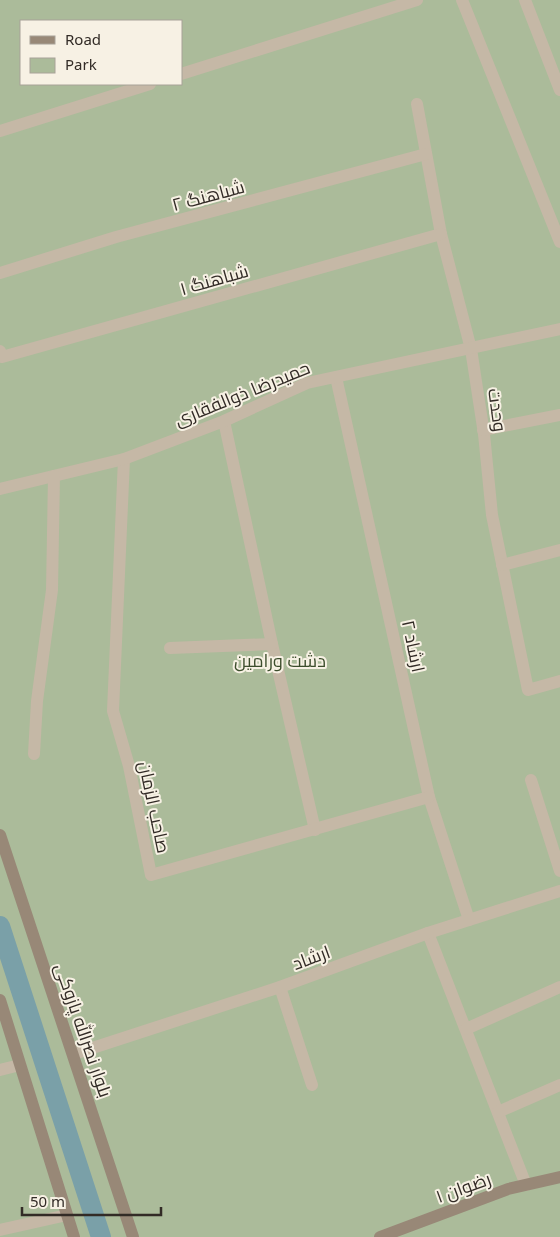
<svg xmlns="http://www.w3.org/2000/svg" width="560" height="1237" viewBox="0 0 560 1237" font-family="'Noto Sans',Cairo,sans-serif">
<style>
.green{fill:#abbb9a;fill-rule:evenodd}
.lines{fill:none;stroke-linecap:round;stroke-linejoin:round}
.canal{stroke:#7aa0a8;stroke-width:20}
.minor{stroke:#c5b8a6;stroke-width:12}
.secondary{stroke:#988877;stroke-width:12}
.labels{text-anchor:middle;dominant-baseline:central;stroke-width:4;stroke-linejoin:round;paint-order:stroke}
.street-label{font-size:18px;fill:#322b26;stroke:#f7f1e4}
.park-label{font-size:18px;fill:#3c4d2c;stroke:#f7f1e4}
</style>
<rect width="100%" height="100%" fill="#eee7d8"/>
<path class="green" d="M0 0H560V1237H0ZM21 21H181V84H21Z"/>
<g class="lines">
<polyline class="canal" points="0,926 101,1237"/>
<g class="minor">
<polyline points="462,0 560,242"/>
<polyline points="525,0 560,90"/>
<polyline points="181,74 417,0"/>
<polyline points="417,104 441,234 471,349 484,434 492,515 528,690 560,681"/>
<polyline points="0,131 150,84"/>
<polyline points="0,273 116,237 426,154"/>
<polyline points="0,351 2,357 441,234"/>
<polyline points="336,377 429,797 469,920"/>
<polyline points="224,421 272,644 315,830"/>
<polyline points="483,430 560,415"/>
<polyline points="124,459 113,711 129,766 151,875 429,797"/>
<polyline points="0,489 124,459 224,421 307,383 560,329"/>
<polyline points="502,565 560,550"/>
<polyline points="170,648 272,644"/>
<polyline points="34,754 37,701 52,590 54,476"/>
<polyline points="531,780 560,871"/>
<polyline points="428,933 526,1185"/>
<polyline points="280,987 312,1085"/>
<polyline points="466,1029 560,987"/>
<polyline points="74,1054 280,987 428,933 560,891"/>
<polyline points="0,1070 20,1065"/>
<polyline points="498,1112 560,1085"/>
<polyline points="0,1230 67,1215"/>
</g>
<g class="secondary">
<polyline points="0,835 133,1237"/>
<polyline points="0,1000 74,1237"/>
<polyline points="380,1237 508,1189 560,1177"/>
</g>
</g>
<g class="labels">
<g class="street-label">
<text transform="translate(208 195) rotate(-15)">شباهنگ ۲</text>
<text transform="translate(214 279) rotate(-16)">شباهنگ ۱</text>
<text transform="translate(242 393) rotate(-22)">حمیدرضا ذوالفقاری</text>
<text transform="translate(498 410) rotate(82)">وحدت</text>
<text transform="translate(414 646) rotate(78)">ارشاد ۲</text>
<text transform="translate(155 807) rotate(78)">صاحب الزمان</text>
<text transform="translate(311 957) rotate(-20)">ارشاد</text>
<text transform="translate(84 1030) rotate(71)">بلوار نصرالله پازوکی</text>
<text transform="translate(463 1187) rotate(-20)">رضوان ۱</text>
</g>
<g class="park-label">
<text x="280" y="660">دشت ورامین</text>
</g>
</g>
<rect x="20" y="20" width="162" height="65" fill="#f7f1e4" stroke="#a8a298"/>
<rect x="30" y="36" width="25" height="8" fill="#988877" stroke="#a8a298"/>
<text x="65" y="45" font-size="15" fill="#322b26">Road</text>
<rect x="30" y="58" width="25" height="15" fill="#abbb9a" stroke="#a8a298"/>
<text x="65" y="70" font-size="15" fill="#322b26">Park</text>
<path d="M22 1207v8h139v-8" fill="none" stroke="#322b26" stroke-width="2.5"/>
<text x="30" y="1207" font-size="15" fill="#322b26" stroke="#f7f1e4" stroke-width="4" paint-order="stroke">50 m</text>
</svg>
